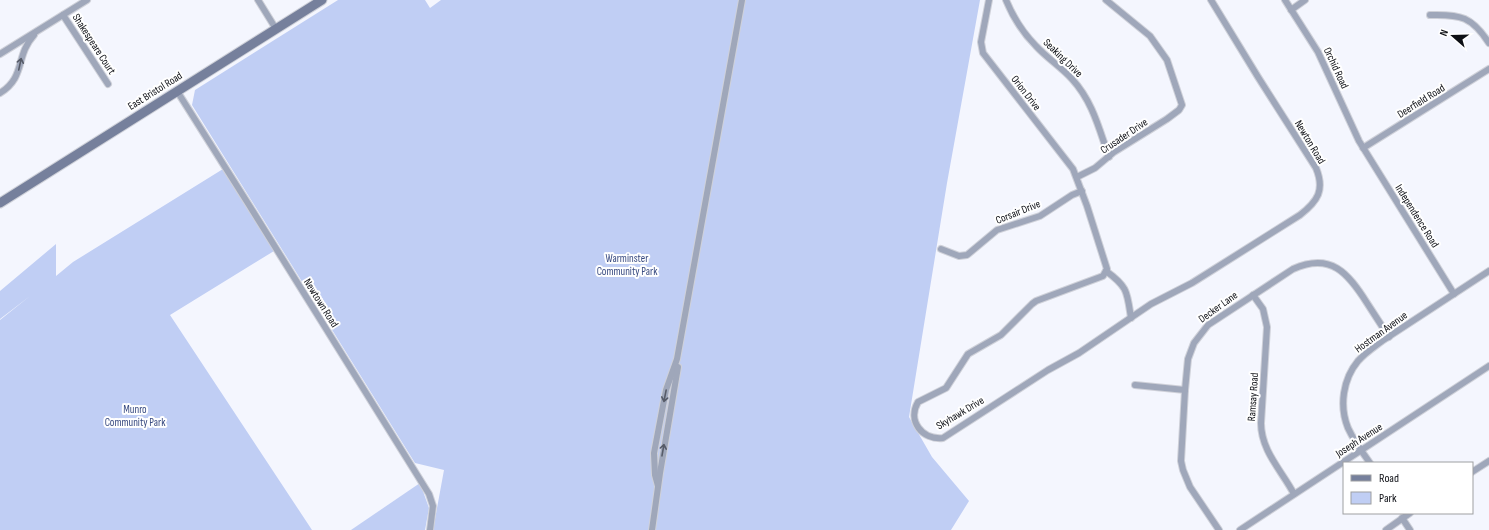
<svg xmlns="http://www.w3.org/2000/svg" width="1489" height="530" viewBox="0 0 1489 530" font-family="'Sofia Sans Condensed',sans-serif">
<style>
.green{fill:#c0cef4}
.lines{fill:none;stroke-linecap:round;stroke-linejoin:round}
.minor-casing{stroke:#cfd1d9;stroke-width:8}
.secondary-casing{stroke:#cfd1d9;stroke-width:11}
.minor{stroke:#9fa7ba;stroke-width:6}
.secondary{stroke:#76809c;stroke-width:9}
.oneway{stroke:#565b68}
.labels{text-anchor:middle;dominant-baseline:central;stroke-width:4;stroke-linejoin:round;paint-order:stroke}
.street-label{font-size:11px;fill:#0d0f15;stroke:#fff}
.park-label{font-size:11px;fill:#384a80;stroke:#fff}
</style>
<rect width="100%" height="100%" fill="#f4f6fe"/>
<g class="green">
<polygon points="338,0 425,0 430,8 441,0 980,0 947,183 909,417 932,457 969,501 951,530 433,530 444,470 415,463 192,105 195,90"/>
<polygon points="223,169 274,251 170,315 312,530 0,530 0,320 30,296 0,319 0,291 56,244 56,276 73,262"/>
<polygon points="420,483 429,508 425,530 351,530"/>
</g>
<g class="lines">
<defs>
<g id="minor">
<polyline points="258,0 276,29"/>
<path d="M989 0 981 42 983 53 1073 169 1087 206 1107 269 1103 276 1036 301 1032 304 1001 335 968 354 946 388 918 402C907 421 922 440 943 438L1048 370 1079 353 1151 304 1192 283 1300 215C1318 201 1325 190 1316 168L1258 77 1211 0"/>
<path d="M1006 0C1013 17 1023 33 1036 46 1047 58 1061 67 1072 79 1093 102 1099 129 1109 157"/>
<polyline points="1285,0 1318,52 1359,141 1454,294"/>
<polyline points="1291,10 1305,0"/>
<polyline points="63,15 108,84"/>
<path d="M1430 15C1461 14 1472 17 1489 43"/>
<polyline points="0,54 87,0"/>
<polyline points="177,91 249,205 429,494 433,506 430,530"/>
<path d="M0 93C26 77 15 56 34 35"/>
<polyline points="1363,148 1489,69"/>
<polyline points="1077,177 1095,168 1114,152 1167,119 1179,110 1182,105 1167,60 1150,36 1106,0"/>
<polyline points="941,249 959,256 967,255 997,230 1040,216 1072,195 1082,191"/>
<path d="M1106 271C1128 287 1127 292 1131 318"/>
<path d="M1253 295 1263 309 1267 327 1261 423C1261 451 1282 471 1294 494"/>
<polyline points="1135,385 1185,390"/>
<path d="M1370 463C1362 452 1354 441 1348 428 1339 406 1343 379 1358 361 1365 353 1374 347 1382 341L1489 271"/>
<polyline points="1472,472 1489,461"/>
<polyline points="658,486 655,475 654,453 666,390 677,359 742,0"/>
<polyline points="1402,518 1410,530"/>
<polyline points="652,530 660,473 678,367"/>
<path d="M1219 530 1190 487 1183 470 1181 461 1185 390 1188 359 1194 343 1208 325 1293 269C1331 252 1348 273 1367 303 1374 314 1382 326 1389 337"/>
<polyline points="1240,530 1489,366"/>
<polyline points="1386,530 1410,513"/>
</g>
<polyline id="secondary" points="0,203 322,0"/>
</defs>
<use href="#minor" class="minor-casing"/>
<use href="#secondary" class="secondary-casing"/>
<use href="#minor" class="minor"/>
<use href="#secondary" class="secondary"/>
</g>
<defs><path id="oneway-shaft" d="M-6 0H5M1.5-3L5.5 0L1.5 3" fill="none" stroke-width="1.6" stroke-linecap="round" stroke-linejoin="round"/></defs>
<g class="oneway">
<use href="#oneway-shaft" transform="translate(20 64) rotate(-78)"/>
<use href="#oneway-shaft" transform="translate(665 396) rotate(101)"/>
<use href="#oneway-shaft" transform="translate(663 450) rotate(-80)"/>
</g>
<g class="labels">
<g class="street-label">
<text transform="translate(94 44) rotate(57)">Shakespeare Court</text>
<text transform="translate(1063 58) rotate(44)">Seaking Drive</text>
<text transform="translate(1336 68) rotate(65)">Orchid Road</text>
<text transform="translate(155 91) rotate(-32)">East Bristol Road</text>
<text transform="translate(1026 93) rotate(52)">Orion Drive</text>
<text transform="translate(1421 101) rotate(-32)">Deerfield Road</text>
<text transform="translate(1124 136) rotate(-34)">Crusader Drive</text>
<text transform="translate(1310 142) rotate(59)">Newton Road</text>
<text transform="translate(1018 212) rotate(-22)">Corsair Drive</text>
<text transform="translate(1417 216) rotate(58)">Independence Road</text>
<text transform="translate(321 303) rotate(58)">Newtown Road</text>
<text transform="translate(1218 307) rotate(-36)">Decker Lane</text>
<text transform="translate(1381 332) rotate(-36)">Hostman Avenue</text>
<text transform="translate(1253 397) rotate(-86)">Ramsay Road</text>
<text transform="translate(960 413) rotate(-31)">Skyhawk Drive</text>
<text transform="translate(1359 440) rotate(-33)">Joseph Avenue</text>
</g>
<g class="park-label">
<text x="627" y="258">Warminster<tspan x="627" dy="13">Community Park</tspan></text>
<text x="135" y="409">Munro<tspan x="135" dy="13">Community Park</tspan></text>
</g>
</g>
<rect x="1343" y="462" width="130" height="52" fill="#ffffff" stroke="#9e9fa1"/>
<rect x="1351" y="475" width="20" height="6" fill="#76809c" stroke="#9e9fa1"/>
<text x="1379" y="482" font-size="12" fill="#0d0f15">Road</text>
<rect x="1351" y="492" width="20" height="12" fill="#c0cef4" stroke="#9e9fa1"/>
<text x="1379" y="502" font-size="12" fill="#0d0f15">Park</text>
<g transform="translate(1453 36) rotate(290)" stroke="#ffffff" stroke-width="3" paint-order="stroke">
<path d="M0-3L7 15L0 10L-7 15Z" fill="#0d0f15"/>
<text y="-6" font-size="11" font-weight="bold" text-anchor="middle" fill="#0d0f15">N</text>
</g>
</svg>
